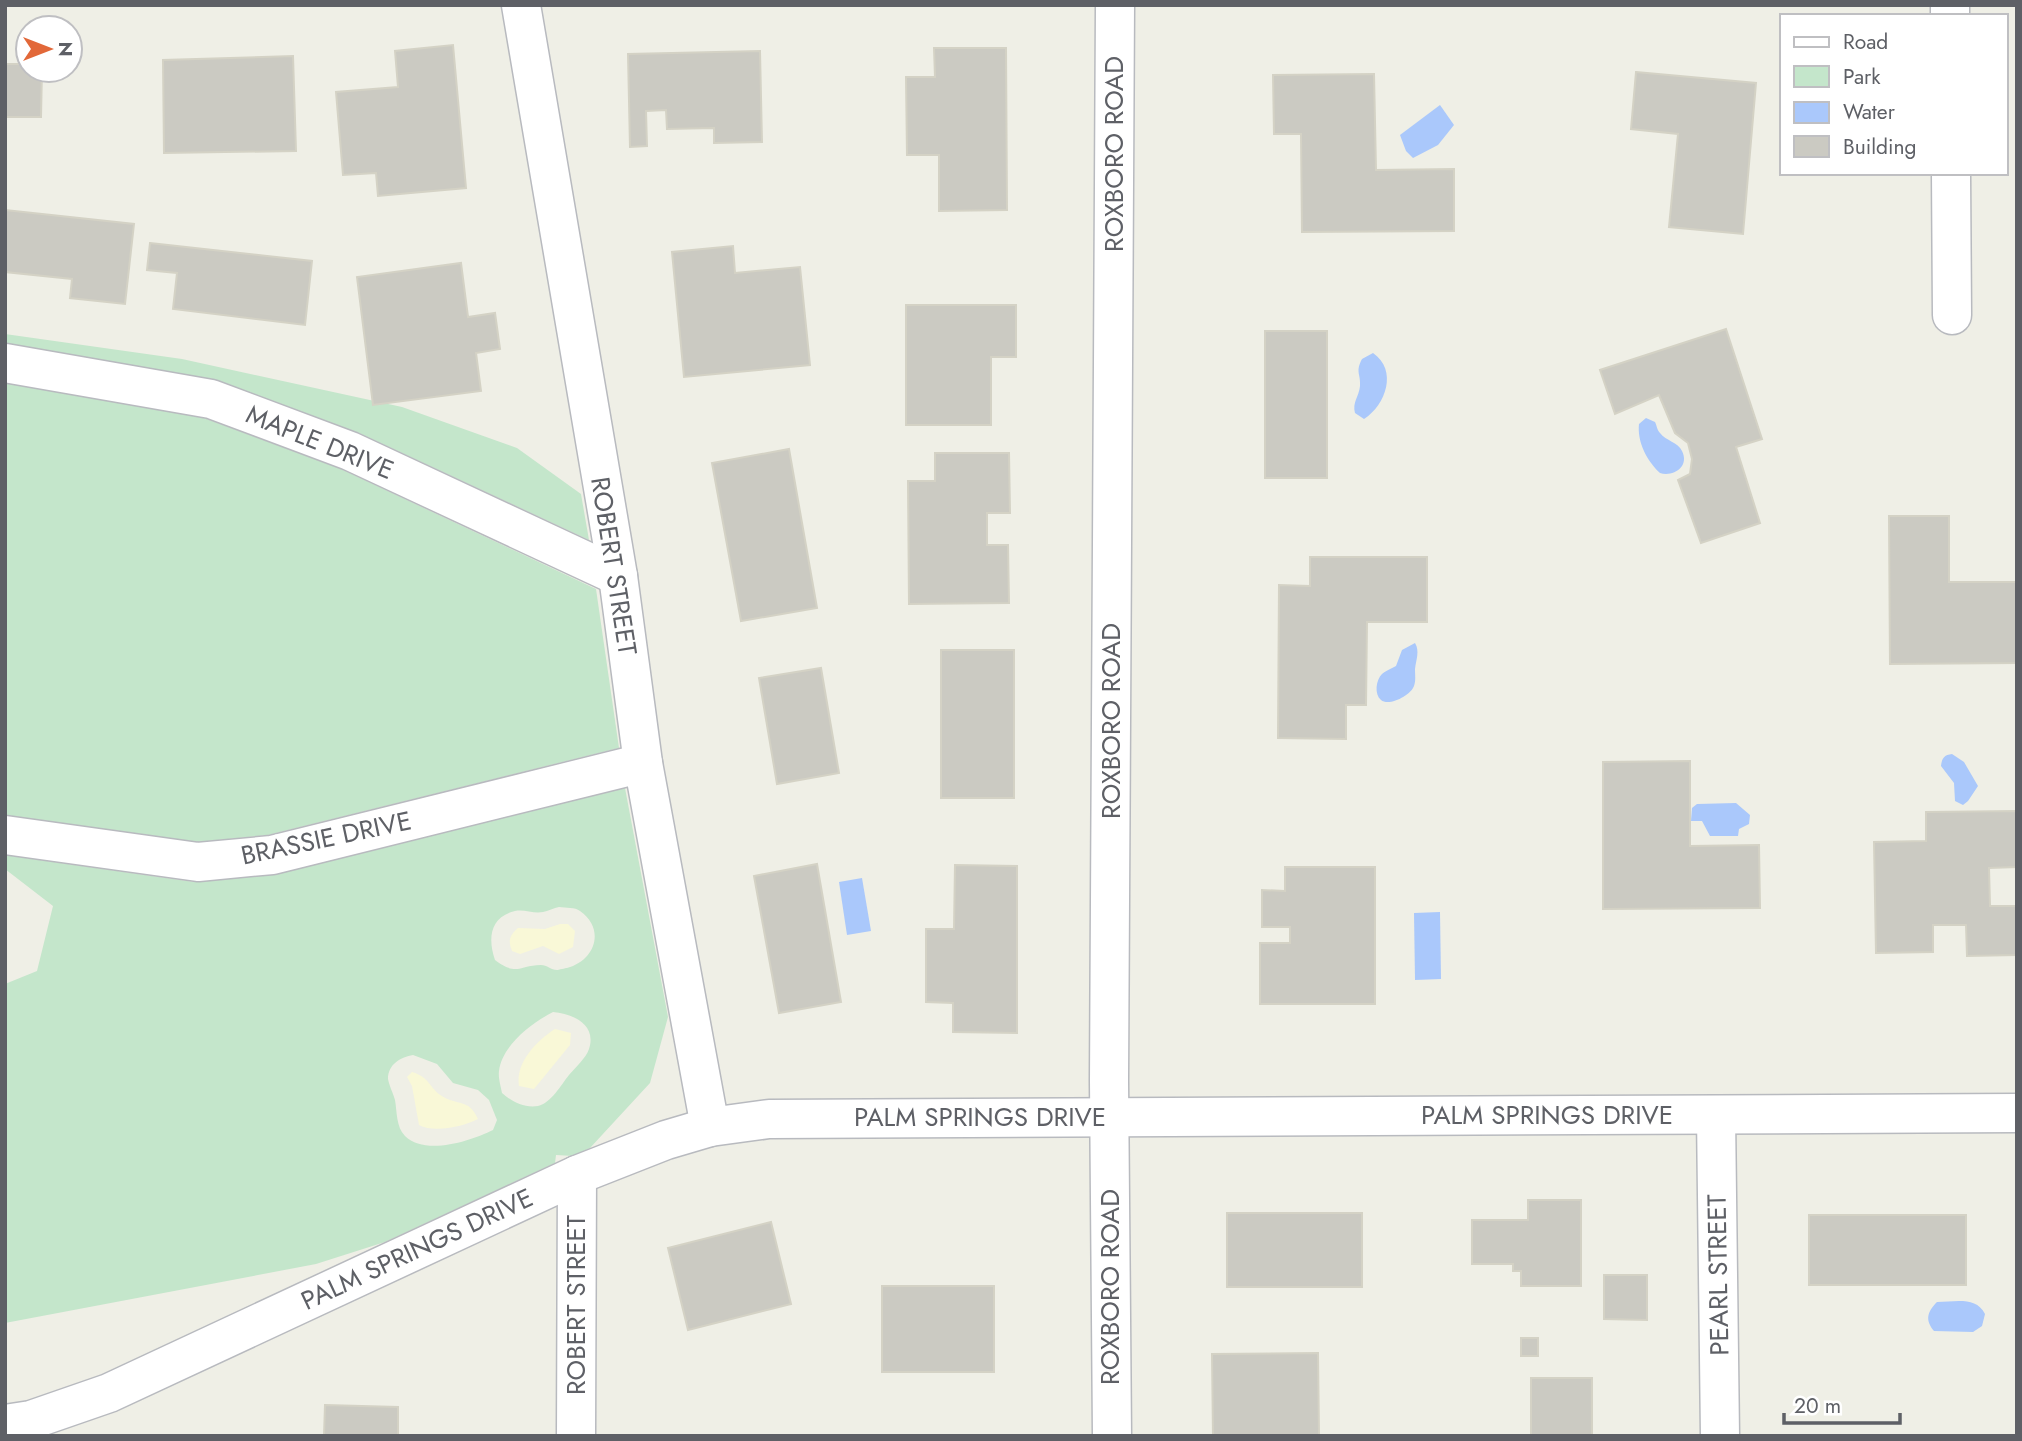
<svg xmlns="http://www.w3.org/2000/svg" width="2022" height="1441" viewBox="0 0 2022 1441" font-family="Jost,sans-serif">
<style>
.green{fill:#c4e6cb;fill-rule:evenodd}
.sand{fill:#f9f8d7}
.water{fill:#aac8fb}
.building{fill:#cbcac2;stroke:#d4d2c5;stroke-width:2}
.lines{fill:none;stroke-linecap:round;stroke-linejoin:round}
.minor-casing{stroke:#b8babf;stroke-width:41}
.tertiary-casing{stroke:#b8babf;stroke-width:41}
.minor{stroke:#fff;stroke-width:38}
.tertiary{stroke:#fff;stroke-width:38}
.labels{text-anchor:middle;dominant-baseline:central;stroke-width:7;stroke-linejoin:round;paint-order:stroke}
.street-label{font-size:26px;fill:#5e6066;stroke:#fff}
</style>
<rect width="100%" height="100%" fill="#efefe6"/>
<g class="green">
<polygon points="5,334 182,359 402,407 517,448 581,494 589,540 361,434 219,381 5,343"/>
<polygon points="5,383 204,418 341,469 596,589 619,748 268,835 198,842 5,815"/>
<path d="M625 788 668 1017 650 1083 590 1148 573 1156 556 1155 555 1163 385 1242 316 1264 5 1323V984L37 971 53 906 5 869V855L194 882 275 874ZM559 907C566 908 575 907 580 911 606 929 595 961 567 968 566 968 558 970 557 970 551 970 547 965 541 965 519 965 518 977 495 960 488 940 489 917 515 911 524 909 534 914 543 912 548 911 554 908 559 907ZM553 1012C573 1014 597 1024 589 1049 586 1058 575 1068 569 1075 561 1085 551 1103 538 1106 524 1108 512 1102 502 1093 501 1087 498 1078 499 1071 502 1045 532 1023 553 1012ZM413 1055 437 1064 453 1083 478 1090 489 1100 497 1120 493 1130C471 1141 425 1156 405 1136 396 1127 397 1111 395 1100 393 1093 389 1085 388 1079 388 1064 401 1057 413 1055Z"/>
</g>
<g class="sand">
<path d="M560 924H568L575 931 573 947 559 954 543 946 520 954 512 951C508 940 509 936 518 928L545 929Z"/>
<path d="M555 1029 571 1033 570 1045 534 1089 519 1086C515 1063 536 1041 555 1029Z"/>
<path d="M412 1072C430 1077 429 1088 442 1096 457 1106 469 1098 478 1119 462 1127 434 1133 419 1125L412 1086 407 1077Z"/>
</g>
<g class="water">
<polygon points="1440,105 1454,125 1438,145 1413,158 1406,151 1400,135"/>
<path d="M1373 353C1398 370 1386 405 1364 419L1355 413C1352 402 1359 397 1360 386 1361 374 1355 372 1362 359Z"/>
<path d="M1646 418 1655 422C1657 426 1657 430 1660 433 1666 441 1678 442 1682 451 1690 467 1673 477 1660 473 1647 461 1637 442 1639 424Z"/>
<path d="M1415 643C1420 651 1416 660 1415 669 1415 675 1416 681 1414 686 1411 695 1389 707 1381 700 1374 694 1376 680 1382 674 1385 671 1391 669 1396 666L1402 650Z"/>
<path d="M1952 754 1964 762 1978 786 1968 801 1963 805 1955 801 1954 783 1941 766C1942 758 1944 755 1952 754Z"/>
<polygon points="1736,803 1750,815 1749,824 1739,829 1738,836 1710,836 1702,821 1691,821 1692,808 1697,804"/>
<polygon points="862,878 871,931 847,935 839,882"/>
<polygon points="1440,912 1441,979 1415,980 1414,913"/>
<path d="M1937 1302C1955 1302 1976 1296 1985 1314L1982 1326 1973 1332 1934 1331C1925 1320 1927 1312 1937 1302Z"/>
</g>
<g class="building">
<polygon points="453,45 466,188 378,196 376,173 343,175 336,92 398,87 395,51"/>
<polygon points="934,48 1006,48 1007,210 939,211 939,155 907,155 906,77 935,77"/>
<polygon points="760,51 762,142 714,143 714,128 667,129 666,110 646,111 647,146 630,147 628,54"/>
<polygon points="293,56 296,151 164,153 163,60"/>
<polygon points="5,64 28,64 28,70 42,70 41,117 5,117"/>
<polygon points="1636,72 1756,83 1743,234 1669,227 1678,134 1631,129"/>
<polygon points="1374,74 1376,170 1454,169 1454,231 1302,232 1301,134 1274,134 1273,75"/>
<polygon points="5,210 134,224 125,304 70,298 72,279 5,272"/>
<polygon points="150,243 312,261 305,325 173,309 177,273 147,270"/>
<polygon points="733,246 735,273 800,267 810,365 684,377 672,252"/>
<polygon points="461,263 468,317 495,313 500,349 476,353 481,391 373,405 357,277"/>
<polygon points="906,305 1016,305 1016,357 991,357 991,425 906,425"/>
<polygon points="1726,329 1762,439 1736,447 1760,523 1701,543 1678,480 1690,474 1692,459 1688,443 1675,433 1659,395 1615,414 1600,370"/>
<rect x="1265" y="331" width="62" height="147"/>
<polygon points="789,449 817,608 741,621 712,463"/>
<polygon points="935,453 1009,453 1010,513 987,513 987,545 1008,545 1009,603 909,604 908,481 935,481"/>
<polygon points="1889,516 1949,516 1949,582 2017,582 2017,663 1890,664"/>
<polygon points="1310,557 1427,557 1427,622 1367,622 1366,705 1346,705 1346,739 1278,738 1279,585 1310,586"/>
<rect x="941" y="650" width="73" height="148"/>
<polygon points="821,668 839,773 777,784 759,678"/>
<polygon points="1690,761 1690,846 1759,845 1760,908 1603,909 1603,762"/>
<polygon points="2017,811 2017,867 1989,868 1990,906 2017,906 2017,955 1967,956 1966,925 1933,925 1933,952 1876,953 1874,842 1926,841 1926,812"/>
<polygon points="817,864 841,1002 779,1013 754,876"/>
<polygon points="955,865 1017,866 1017,1033 953,1032 953,1003 926,1002 926,929 954,929"/>
<polygon points="1285,867 1375,867 1375,1004 1260,1004 1260,943 1290,943 1290,927 1262,927 1262,890 1285,891"/>
<polygon points="1528,1200 1581,1200 1581,1286 1521,1286 1521,1271 1513,1271 1513,1264 1472,1264 1472,1220 1528,1220"/>
<rect x="1227" y="1213" width="135" height="74"/>
<rect x="1809" y="1215" width="157" height="70"/>
<polygon points="771,1222 791,1304 688,1330 668,1248"/>
<polygon points="1604,1275 1647,1275 1647,1320 1604,1319"/>
<rect x="882" y="1286" width="112" height="86"/>
<rect x="1521" y="1338" width="17" height="18"/>
<polygon points="1318,1353 1319,1436 1213,1436 1212,1354"/>
<rect x="1531" y="1378" width="61" height="58"/>
<polygon points="325,1405 398,1407 398,1436 324,1436"/>
</g>
<g class="lines">
<defs>
<g id="minor">
<polyline points="521,5 618,576 643,763 710,1127"/>
<polyline points="1950,5 1950,16"/>
<polyline points="1951,173 1952,315"/>
<polyline points="5,363 211,399 350,451 618,576"/>
<polyline points="5,835 198,862 272,855 643,763"/>
<polyline points="1716,1115 1720,1436"/>
<polyline points="576,1436 577,1175"/>
<polyline points="1112,1436 1109,1081 1115,5"/>
</g>
<polyline id="tertiary" points="5,1424 31,1420 109,1393 577,1175 666,1140 710,1127 769,1119 2017,1113"/>
</defs>
<use href="#minor" class="minor-casing"/>
<use href="#tertiary" class="tertiary-casing"/>
<use href="#minor" class="minor"/>
<use href="#tertiary" class="tertiary"/>
</g>
<g class="labels">
<g class="street-label">
<text transform="translate(1114 154) rotate(-90)">ROXBORO ROAD</text>
<text transform="translate(320 442) rotate(22)">MAPLE DRIVE</text>
<text transform="translate(614 566) rotate(81)">ROBERT STREET</text>
<text transform="translate(1111 721) rotate(-90)">ROXBORO ROAD</text>
<text transform="translate(326 838) rotate(-12)">BRASSIE DRIVE</text>
<text x="1547" y="1115">PALM SPRINGS DRIVE</text>
<text x="980" y="1117">PALM SPRINGS DRIVE</text>
<text transform="translate(417 1249) rotate(-25)">PALM SPRINGS DRIVE</text>
<text transform="translate(1718 1275) rotate(-91)">PEARL STREET</text>
<text transform="translate(1110 1287) rotate(-90)">ROXBORO ROAD</text>
<text transform="translate(576 1305) rotate(-90)">ROBERT STREET</text>
</g>
</g>
<rect width="2022" height="1441" fill="none" stroke="#5e6066" stroke-width="14"/>
<rect x="1780" y="14" width="228" height="161" fill="#ffffff" stroke="#bfbfc2" stroke-width="2"/>
<rect x="1794" y="37" width="35" height="10" fill="#ffffff" stroke="#bfbfc2" stroke-width="2"/>
<text x="1843" y="49" font-size="21" fill="#5e6066">Road</text>
<rect x="1794" y="66" width="35" height="21" fill="#c4e6cb" stroke="#bfbfc2" stroke-width="2"/>
<text x="1843" y="84" font-size="21" fill="#5e6066">Park</text>
<rect x="1794" y="102" width="35" height="21" fill="#aac8fb" stroke="#bfbfc2" stroke-width="2"/>
<text x="1843" y="119" font-size="21" fill="#5e6066">Water</text>
<rect x="1794" y="136" width="35" height="21" fill="#cbcac2" stroke="#bfbfc2" stroke-width="2"/>
<text x="1843" y="154" font-size="21" fill="#5e6066">Building</text>
<g transform="translate(49 49) rotate(90)"><circle r="33" fill="#ffffff" stroke="#bfbfc2" stroke-width="2"/>
<path d="M0-5L12 26L0 18L-12 26Z" fill="#e26839"/>
<text y="-10" font-size="19" font-weight="bold" text-anchor="middle" fill="#5e6066">N</text>
</g>
<path d="M1784 1413v10h116v-10" fill="none" stroke="#5e6066" stroke-width="3.5"/>
<text x="1794" y="1413" font-size="21" fill="#5e6066" stroke="#ffffff" stroke-width="5" paint-order="stroke">20 m</text>
</svg>
